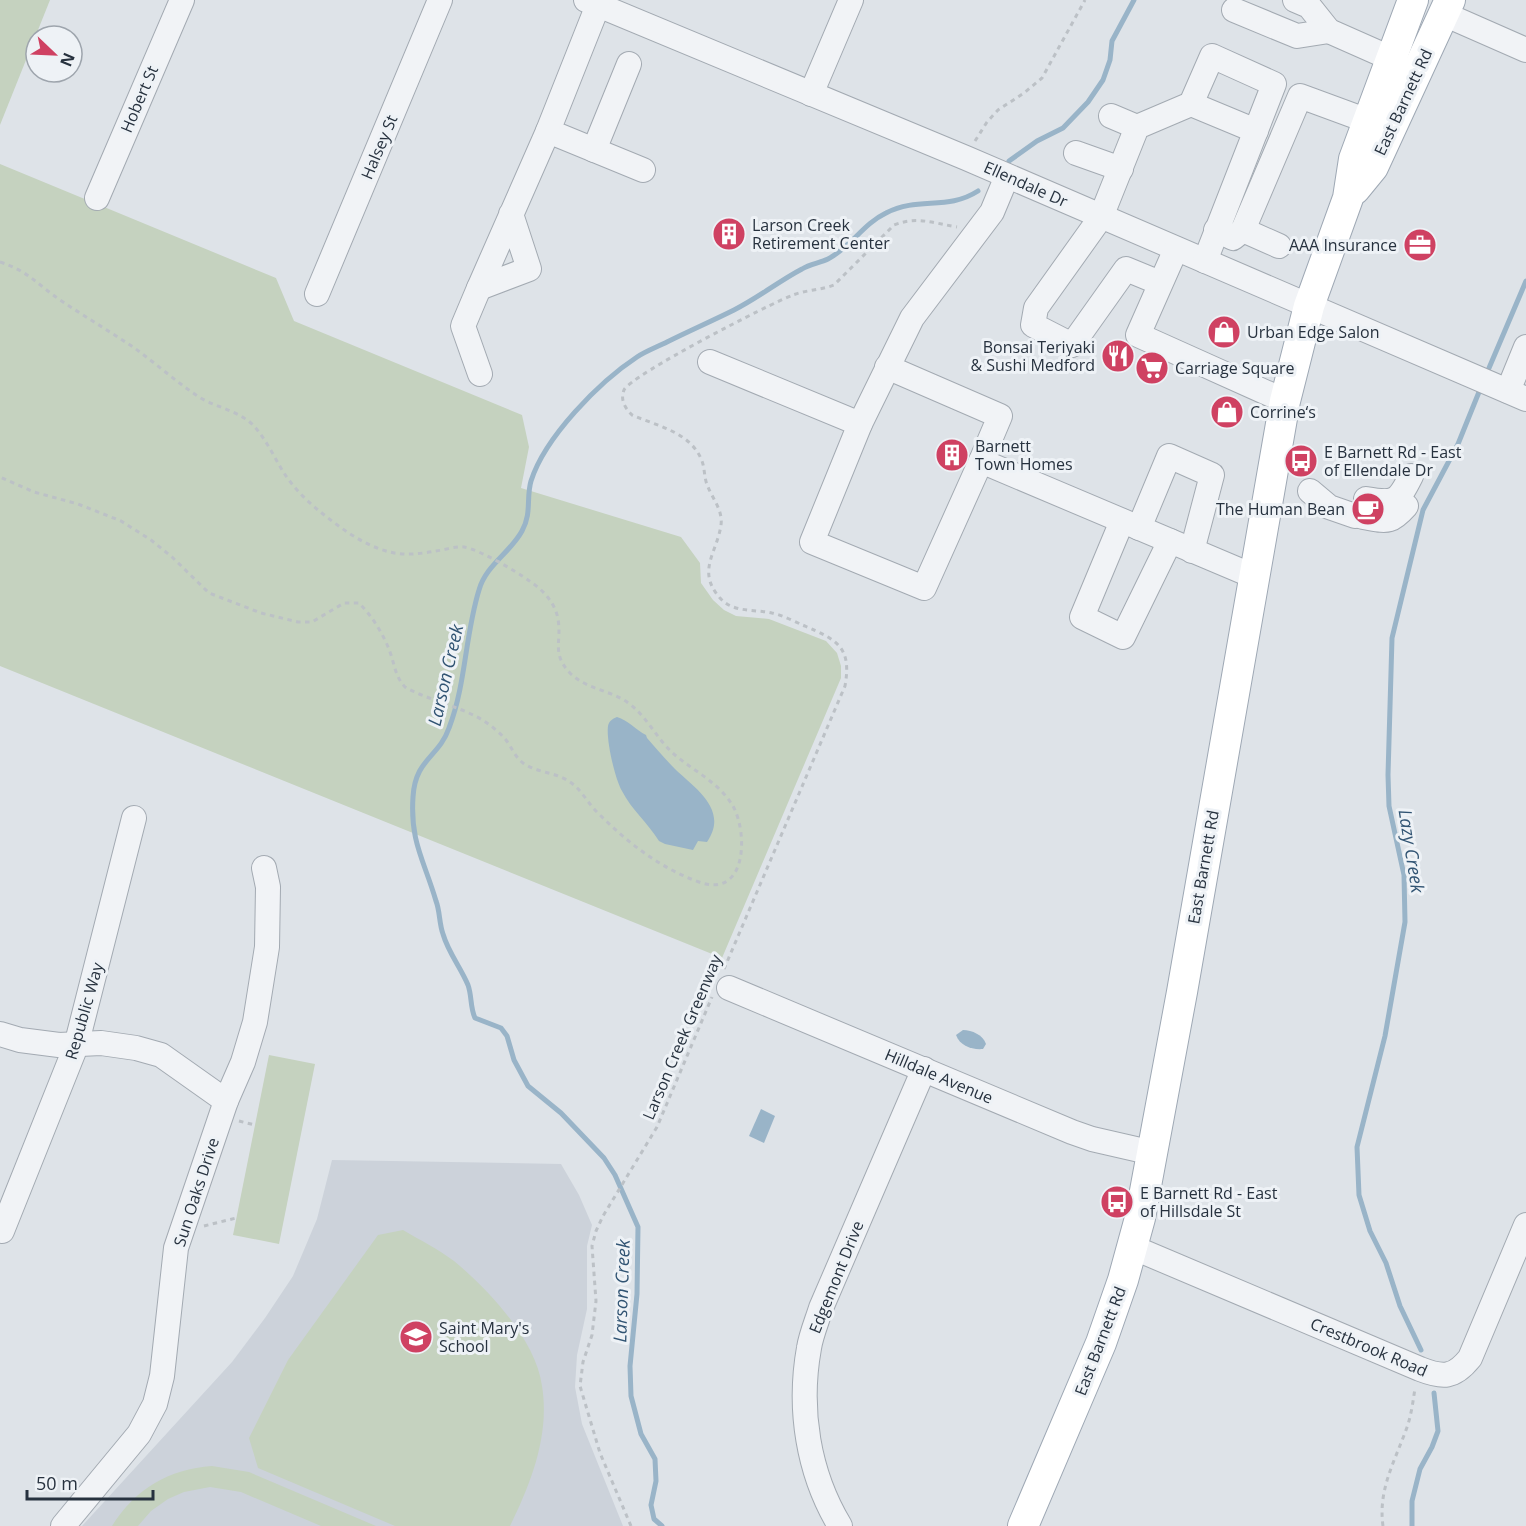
<svg xmlns="http://www.w3.org/2000/svg" width="1526" height="1526" viewBox="0 0 1526 1526" font-family="'Open Sans',sans-serif">
<style>
.built{fill:#ccd2da}
.green{fill:#c5d2bf}
.water{fill:#99b4c8}
.lines{fill:none;stroke-linecap:round;stroke-linejoin:round}
.stream{stroke:#99b4c8;stroke-width:5}
.minor-casing{stroke:#a3aab2;stroke-width:26}
.major-casing{stroke:#9ea8b4;stroke-width:32}
.path{stroke:#bcc1c6;stroke-width:3;stroke-dasharray:4.5 4.5;stroke-linecap:butt}
.minor{stroke:#f1f3f6;stroke-width:24}
.major{stroke:#fff;stroke-width:30}
.labels{text-anchor:middle;dominant-baseline:central;stroke-width:6;stroke-linejoin:round;paint-order:stroke}
.street-label{font-size:16px;fill:#27323f;stroke:#eef2f6}
.poi-label{font-size:16px;fill:#27323f;stroke:#eef2f6;text-anchor:start}
.water-label{font-size:18px;font-style:italic;fill:#315473;stroke:#eef2f6}
</style>
<rect width="100%" height="100%" fill="#dee3e8"/>
<polygon class="built" points="332,1160 561,1164 579,1195 592,1225 587,1246 587,1309 577,1355 575,1387 582,1424 623,1526 82,1526 232,1362 265,1318 293,1276 317,1219"/>
<g class="green">
<polygon points="0,0 50,0 0,125"/>
<polygon points="0,164 276,278 294,321 522,415 529,447 521,488 681,537 700,563 701,583 713,600 724,610 736,616 769,619 826,641 837,653 841,666 841,678 722,958 0,666"/>
<polygon points="269,1055 315,1064 279,1244 233,1235"/>
<path d="M403 1230C420 1240 438 1249 454 1261 488 1289 536 1340 542 1386 550 1435 531 1483 510 1526H395L258 1468 249 1438 288 1360 378 1235Z"/>
<path d="M212 1466 249 1472 376 1526H321L241 1492 210 1487 184 1492 168 1499 151 1511 138 1526H112C135 1489 169 1469 212 1466Z"/>
</g>
<g class="water">
<path d="M617 717C628 720 636 730 646 735L647 738C656 748 665 759 675 769 696 789 729 810 707 842L698 841 693 850 665 844 659 841C648 823 631 809 622 791 615 779 606 740 608 726 609 721 612 719 617 717Z"/>
<path d="M963 1030C972 1030 983 1035 986 1044L983 1049C972 1050 960 1046 956 1035Z"/>
<polygon points="761,1109 775,1116 764,1143 749,1136"/>
</g>
<g class="lines">
<g class="stream">
<polyline points="1009,161 1037,141 1063,128 1088,102 1103,80 1110,60 1112,41 1134,0"/>
<polyline points="1489,368 1526,281"/>
<polyline points="1421,1350 1400,1306 1386,1263 1370,1231 1359,1195 1357,1147 1385,1036 1405,922 1404,875 1389,806 1388,775 1392,638 1423,510 1458,444 1479,392"/>
<path d="M662 1526 654 1519 651 1505 656 1481 655 1459 641 1434 631 1396 630 1366 637 1294 638 1227 615 1175 604 1158 561 1113 528 1086 514 1060 507 1036 501 1028 475 1018C470 1007 472 996 468 985 461 968 448 952 443 934 439 923 440 911 436 901 424 860 410 842 413 797 415 759 439 757 449 728 466 684 465 635 479 590 486 565 510 553 522 531 532 513 526 498 531 481 545 437 599 382 637 357 646 351 657 347 667 342 689 331 712 321 734 310 758 298 779 281 802 269 810 264 820 263 828 259 851 247 863 224 886 213 919 196 947 211 978 191"/>
<polyline points="1412,1526 1412,1501 1420,1469 1432,1447 1438,1431 1434,1393"/>
</g>
<defs>
<g id="minor">
<polyline points="586,0 966,158 1526,399"/>
<polyline points="1295,0 1309,6 1329,31 1390,58"/>
<polyline points="598,5 548,131 643,170"/>
<polyline points="1234,10 1297,36 1329,31"/>
<polyline points="1444,14 1526,50"/>
<polyline points="811,94 851,0"/>
<polyline points="1191,104 1256,131"/>
<polyline points="1111,116 1137,127"/>
<polyline points="594,150 629,64"/>
<polyline points="1076,153 1121,169"/>
<polyline points="97,198 182,0"/>
<polyline points="511,214 529,269 479,288 548,131"/>
<polyline points="1216,230 1233,238 1243,230 1300,96 1368,121"/>
<polyline points="1243,230 1279,246"/>
<polyline points="1176,249 1138,335 1285,401"/>
<polyline points="1160,283 1126,269 1072,345 1033,325 1036,308 1101,217 1137,127 1191,104 1212,56 1274,84 1205,261"/>
<polyline points="479,288 463,326 480,374"/>
<polyline points="317,294 440,0"/>
<polyline points="710,362 860,424 812,542 924,588 981,461 1253,576"/>
<polyline points="887,367 1000,416 981,461"/>
<polyline points="1508,391 1526,347"/>
<polyline points="860,424 912,318 992,212 1007,176"/>
<polyline points="1310,491 1329,507 1355,516"/>
<path d="M1366 499C1395 504 1398 502 1411 476"/>
<path d="M1363 517C1387 521 1390 524 1406 506"/>
<polyline points="1122,521 1082,617 1123,637 1170,541"/>
<polyline points="1139,528 1169,456 1212,475 1192,551"/>
<polyline points="729,988 1072,1132 1092,1139 1153,1153"/>
<polyline points="0,1034 20,1040 59,1045 101,1043 136,1048 161,1055 226,1101"/>
<polyline points="2,1231 76,1046 134,818"/>
<path d="M1132 1247 1420 1369C1443 1378 1454 1378 1470 1358L1526 1225"/>
<polyline points="63,1526 139,1434 155,1404 162,1376 176,1248 226,1101 243,1062 255,1022 267,947 268,887 264,868"/>
<path d="M840 1526C808 1473 798 1409 809 1348 811 1335 817 1321 821 1308L924 1069"/>
</g>
<g id="major">
<polyline points="1355,189 1373,167 1450,0"/>
<polyline points="1023,1526 1101,1343 1123,1280 1140,1218 1182,992 1285,401 1309,306 1348,198 1354,159 1413,0"/>
</g>
</defs>
<use href="#minor" class="minor-casing"/>
<use href="#major" class="major-casing"/>
<g class="path">
<polyline points="975,141 987,122 998,110 1024,93 1042,78 1085,0"/>
<path d="M0 262C28 271 37 284 60 300 84 316 109 331 133 347 154 362 174 380 196 395 213 407 238 410 253 425 266 439 274 457 284 473 293 487 306 500 318 510 338 526 361 544 386 551 402 556 420 554 436 551 445 550 455 546 464 547 478 549 516 571 528 580 542 589 555 602 558 619 562 642 551 653 570 673 586 689 609 690 627 702 644 714 652 730 665 745 678 760 695 769 710 781 719 788 728 797 734 808 748 836 746 899 699 882 660 868 628 843 599 814 588 804 582 790 570 782 556 772 537 773 523 763 515 757 512 748 506 740 500 733 492 726 484 721 460 706 430 701 405 687 395 676 395 666 390 652 384 635 372 616 359 603H344L312 622H298L261 613 209 593 172 557 151 540 121 521 78 504 34 492 0 477"/>
<path d="M724 969 845 686C852 647 837 640 805 626 795 622 783 615 772 613 754 609 733 613 720 598 696 571 717 553 721 525 723 511 713 499 708 487 704 479 705 469 702 461 691 432 657 426 632 415 625 408 620 400 624 390 631 375 771 303 793 295 806 290 821 290 834 285L894 225C917 216 933 223 957 227"/>
<polyline points="239,1121 255,1125"/>
<polyline points="204,1226 236,1218"/>
<polyline points="631,1526 600,1453 580,1386 583,1362 592,1335 596,1301 592,1246 596,1231 603,1216 657,1127 712,997"/>
<path d="M1383 1526C1378 1490 1394 1463 1406 1430 1411 1417 1413 1402 1415 1388"/>
</g>
<use href="#minor" class="minor"/>
<use href="#major" class="major"/>
</g>
<defs>
<symbol id="building-disc" viewBox="-11 -11 22 22"><circle r="9.5" fill="#cf4162" stroke="#eef2f6"/><path d="M-4-6H4V6H1V3H-1V6H-4ZM-2.5-4.3h1.7v1.8h-1.7ZM.8-4.3h1.7v1.8H.8ZM-2.5-1h1.7V.8h-1.7ZM.8-1h1.7V.8H.8Z" fill="#fff"/></symbol>
<symbol id="office-disc" viewBox="-11 -11 22 22"><circle r="9.5" fill="#cf4162" stroke="#eef2f6"/><path d="M-6-3h4V-5.5h4V-3h4V5H-6ZM-1-4.5V-3h2v-1.5ZM-6 0V1H6V0Z" fill="#fff"/></symbol>
<symbol id="shop-disc" viewBox="-11 -11 22 22"><circle r="9.5" fill="#cf4162" stroke="#eef2f6"/><path d="M-5-2.5h2.3a2.7 3.5 0 0 1 5.4 0H5L5.5 6h-11ZM-1.5-2.5h3a1.5 2.3 0 0 0-3 0Z" fill="#fff"/></symbol>
<symbol id="restaurant-disc" viewBox="-11 -11 22 22"><circle r="9.5" fill="#cf4162" stroke="#eef2f6"/><path d="M-5-6h1v4h1v-4h1v4h1v-4h1v5L-1.5 .5V6h-2V.5L-5-1ZM5-6V6H3V1.5H1.5Q1.5-4 5-6Z" fill="#fff"/></symbol>
<symbol id="supermarket-disc" viewBox="-11 -11 22 22"><circle r="9.5" fill="#cf4162" stroke="#eef2f6"/><path d="M-6-5.5h2.5l.6 2H6L4.5 2H-2.5L-4.4-4H-6ZM-1.5 3.2a1.3 1.3 0 1 0 .1 0ZM3 3.2a1.3 1.3 0 1 0 .1 0Z" fill="#fff"/></symbol>
<symbol id="bus-disc" viewBox="-11 -11 22 22"><circle r="9.5" fill="#cf4162" stroke="#eef2f6"/><path d="M-5-6H5V4H4V6H2V4H-2V6H-4V4H-5ZM-3.5-4V0h7V-4ZM-3.5 1.2v1.5H-2V1.2ZM2 1.2v1.5H3.5V1.2Z" fill="#fff"/></symbol>
<symbol id="cafe-disc" viewBox="-11 -11 22 22"><circle r="9.5" fill="#cf4162" stroke="#eef2f6"/><path d="M-5.5-4.5H6V0H3Q3 3.5 0 3.5H-2.5Q-5.5 3.5-5.5 0ZM3-3.2v2h1.7v-2ZM-6 4.5H4V6H-6Z" fill="#fff"/></symbol>
<symbol id="school-disc" viewBox="-11 -11 22 22"><circle r="9.5" fill="#cf4162" stroke="#eef2f6"/><path d="M0-5L7-2L0 1L-7-2ZM-4 1L0 2.5L4 1V4Q0 6-4 4Z" fill="#fff"/></symbol>
</defs>
<g fill-rule="evenodd">
<use href="#building-disc" x="710" y="215" width="38" height="38"/>
<use href="#office-disc" x="1401" y="226" width="38" height="38"/>
<use href="#shop-disc" x="1205" y="313" width="38" height="38"/>
<use href="#restaurant-disc" x="1099" y="337" width="38" height="38"/>
<use href="#supermarket-disc" x="1133" y="349" width="38" height="38"/>
<use href="#shop-disc" x="1208" y="393" width="38" height="38"/>
<use href="#building-disc" x="933" y="436" width="38" height="38"/>
<use href="#bus-disc" x="1282" y="442" width="38" height="38"/>
<use href="#cafe-disc" x="1349" y="490" width="38" height="38"/>
<use href="#bus-disc" x="1098" y="1183" width="38" height="38"/>
<use href="#school-disc" x="397" y="1318" width="38" height="38"/>
</g>
<g class="labels">
<g class="street-label">
<text transform="translate(139 99) rotate(-67)">Hobert St</text>
<text transform="translate(1403 102) rotate(-65)">East Barnett Rd</text>
<text transform="translate(379 147) rotate(-67)">Halsey St</text>
<text transform="translate(1026 184) rotate(24)">Ellendale Dr</text>
<text transform="translate(1203 867) rotate(-80)">East Barnett Rd</text>
<text transform="translate(84 1011) rotate(-74)">Republic Way</text>
<text transform="translate(682 1037) rotate(-67)">Larson Creek Greenway</text>
<text transform="translate(939 1076) rotate(23)">Hilldale Avenue</text>
<text transform="translate(196 1192) rotate(-72)">Sun Oaks Drive</text>
<text transform="translate(836 1277) rotate(-68)">Edgemont Drive</text>
<text transform="translate(1100 1341) rotate(-69)">East Barnett Rd</text>
<text transform="translate(1369 1347) rotate(23)">Crestbrook Road</text>
</g>
<g class="poi-label">
<text x="752" y="225">Larson Creek<tspan x="752" dy="18">Retirement Center</tspan></text>
<text x="1397" y="245" text-anchor="end">AAA Insurance</text>
<text x="1247" y="332">Urban Edge Salon</text>
<text x="1095" y="347" text-anchor="end">Bonsai Teriyaki<tspan x="1095" dy="18">&amp; Sushi Medford</tspan></text>
<text x="1175" y="368">Carriage Square</text>
<text x="1250" y="412">Corrine‘s</text>
<text x="975" y="446">Barnett<tspan x="975" dy="18">Town Homes</tspan></text>
<text x="1324" y="452">E Barnett Rd - East<tspan x="1324" dy="18">of Ellendale Dr</tspan></text>
<text x="1345" y="509" text-anchor="end">The Human Bean</text>
<text x="1140" y="1193">E Barnett Rd - East<tspan x="1140" dy="18">of Hillsdale St</tspan></text>
<text x="439" y="1328">Saint Mary's<tspan x="439" dy="18">School</tspan></text>
</g>
<g class="water-label">
<text transform="translate(445 675) rotate(-77)">Larson Creek</text>
<text transform="translate(1412 851) rotate(81)">Lazy Creek</text>
<text transform="translate(621 1291) rotate(-88)">Larson Creek</text>
</g>
</g>
<g transform="translate(54 54) rotate(113)"><circle r="28" fill="#eef2f6" stroke="#9ea5ad" stroke-width="1.5"/>
<path d="M0-4.5L10 22L0 15L-10 22Z" fill="#cf4162"/>
<text y="-9" font-size="16" font-weight="bold" text-anchor="middle" fill="#27323f">N</text>
</g>
<path d="M27 1490v9h126v-9" fill="none" stroke="#27323f" stroke-width="3"/>
<text x="36" y="1490" font-size="18" fill="#27323f" stroke="#eef2f6" stroke-width="4.5" paint-order="stroke">50 m</text>
</svg>
